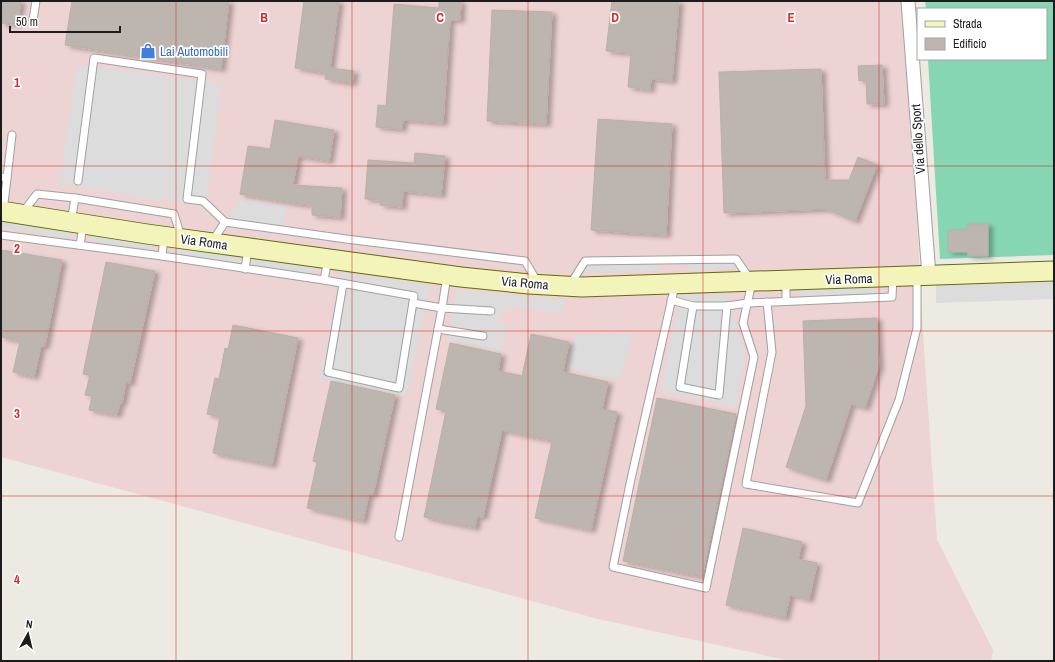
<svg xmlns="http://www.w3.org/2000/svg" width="1055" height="662" viewBox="0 0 1055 662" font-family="'Archivo Narrow',sans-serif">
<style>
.commercial{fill:#edd3d3}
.pitch{fill:#86d6b4}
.parking{fill:#dcdcdc}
.building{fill:#bdb5b0;stroke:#bdafa6;filter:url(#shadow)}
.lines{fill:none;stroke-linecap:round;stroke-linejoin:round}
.lane-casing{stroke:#a0a0a0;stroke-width:9}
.street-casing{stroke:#a0a0a0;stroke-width:15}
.secondary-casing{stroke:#646a0d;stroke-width:21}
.lane{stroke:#fff;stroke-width:7}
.street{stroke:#fff;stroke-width:13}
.secondary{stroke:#f3f4ba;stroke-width:19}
.grid{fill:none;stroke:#d62828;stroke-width:1;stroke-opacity:0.55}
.labels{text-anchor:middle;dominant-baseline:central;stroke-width:3.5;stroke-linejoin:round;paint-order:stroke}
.shop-label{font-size:13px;fill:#366cbe;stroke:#fff;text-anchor:start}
.street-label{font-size:13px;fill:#1c1c1c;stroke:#fff}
.grid-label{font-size:13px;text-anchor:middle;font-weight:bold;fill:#d62828;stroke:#fff;stroke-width:3.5;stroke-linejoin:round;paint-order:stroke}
</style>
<defs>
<filter id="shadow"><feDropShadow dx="4.5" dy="2.5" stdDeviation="2" flood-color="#0004"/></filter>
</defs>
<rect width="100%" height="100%" fill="#ede9e3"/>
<polygon class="commercial" points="1,1 905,1 924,349 937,540 993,650 991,661 791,661 598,619 1,457"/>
<polygon class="pitch" points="925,1 1054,1 1054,255 940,259 928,59 1046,59 1046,9 926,9"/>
<g class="parking">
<polygon points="77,65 222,84 206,206 60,184"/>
<polygon points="241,198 286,207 282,230 225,222"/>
<polygon points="1,219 74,230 72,239 1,228"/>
<polygon points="90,232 153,242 151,250 89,241"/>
<polygon points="175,245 241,255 240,264 172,253"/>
<polygon points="253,257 315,266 314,275 252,266"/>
<polygon points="734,262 736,268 686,271 688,264"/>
<polygon points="659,263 660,271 585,272 590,264"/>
<polygon points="341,272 431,285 406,397 320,378"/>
<polygon points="1054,277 1054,299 936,303 936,282"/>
<polygon points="874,286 875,294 799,296 798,289"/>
<polygon points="456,290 564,300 563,312 509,307 495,322 509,325 500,352 448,340"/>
<polygon points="680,295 727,295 745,354 735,406 661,391"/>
<polygon points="632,334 620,381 567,368 575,335"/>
</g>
<g class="building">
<polygon points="1,1 21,1 17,24 1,23"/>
<polygon points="72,1 229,1 221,69 65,45"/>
<polygon points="304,1 339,1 330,68 354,71 352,83 325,79 326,73 295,68"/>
<polygon points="439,1 461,1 460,20 450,20 443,123 403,120 402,129 376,127 378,105 386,106 394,4 439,8"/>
<polygon points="612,1 679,1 672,81 651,79 650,90 628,87 631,53 606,51"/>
<polygon points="492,10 552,12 546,124 487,121"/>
<polygon points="882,65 884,104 867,104 866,80 859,81 858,66"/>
<polygon points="821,69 825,180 849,180 858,157 877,165 855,221 826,209 724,213 719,72"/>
<polygon points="598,119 672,124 666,235 591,230"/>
<polygon points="275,120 334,130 329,161 298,156 293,185 342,188 340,217 312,215 312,205 300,204 240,194 248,146 270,149"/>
<polygon points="415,153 445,156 441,195 403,191 402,207 380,205 381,200 365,199 368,160 414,163"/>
<polygon points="967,224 988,224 988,256 968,256 968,252 948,252 948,230 967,230"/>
<polygon points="1,250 62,260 45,346 41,346 34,377 13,372 20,341 1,337"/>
<polygon points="106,262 155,271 130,383 126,382 122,403 120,403 117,415 89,410 92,396 85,395 90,375 83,374"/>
<polygon points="877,318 879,366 865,408 851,404 826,480 786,467 806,406 803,321"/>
<polygon points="233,325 298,338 272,465 213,453 220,417 207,414 215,378 219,379 225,348 228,349"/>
<polygon points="531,334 569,342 563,372 608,382 602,409 617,412 591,530 535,518 552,441 502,430 483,517 477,516 475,528 424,517 446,411 436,409 450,343 501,354 498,371 522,376"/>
<polygon points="331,381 395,395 373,495 369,494 363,521 307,508 317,462 313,461"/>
<polygon points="657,398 736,414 702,577 623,561"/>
<polygon points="743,528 802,542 798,559 817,563 809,600 790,595 785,618 726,605"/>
</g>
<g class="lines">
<defs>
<g id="lane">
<polyline points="33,20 36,1"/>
<polyline points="1,177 7,178 12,135"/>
<polyline points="78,181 94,58 202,74 187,199 203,201 225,222"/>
<polyline points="3,211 7,178"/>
<polyline points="23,212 37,194 75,198 174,214 181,237"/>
<polyline points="71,222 75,198"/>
<polyline points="1,235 162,256 324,280 414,296 399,388 328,372 343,284"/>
<polyline points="212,242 225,222 346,239 525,261 538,283"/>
<polyline points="80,245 83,226"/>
<polyline points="162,256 164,237"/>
<polyline points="245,269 248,249"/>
<polyline points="324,280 328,259"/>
<polyline points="786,281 786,301"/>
<polyline points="570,285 585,261 736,259 752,282 743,323 754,357 706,588 613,567 631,479 675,285"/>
<polyline points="671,300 693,306 680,387 719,395 727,306 748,303 892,297 893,277"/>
<polyline points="767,302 772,352 746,484 858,503 899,400 917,328 917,276"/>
<polyline points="413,303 442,308 491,311"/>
<polyline points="693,306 727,306"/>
<polyline points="438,329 483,336"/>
<polyline points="399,537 442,308 447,275"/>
</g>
<polyline id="street" points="908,1 929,276"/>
<polyline id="secondary" points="1,211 147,234 461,277 529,284 582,287 1054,271"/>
</defs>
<use href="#lane" class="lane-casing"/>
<use href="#street" class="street-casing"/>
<use href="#secondary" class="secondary-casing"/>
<use href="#lane" class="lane"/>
<use href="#street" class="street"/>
<use href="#secondary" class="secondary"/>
</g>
<path class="grid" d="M176 1V661M352 1V661M528 1V661M703 1V661M879 1V661M1 166H1054M1 331H1054M1 496H1054"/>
<defs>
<symbol id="shop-bare" viewBox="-9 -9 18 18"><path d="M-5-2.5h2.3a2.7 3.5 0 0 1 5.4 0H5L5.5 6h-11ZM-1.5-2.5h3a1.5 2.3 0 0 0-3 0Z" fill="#3f7fe0" stroke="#fff" stroke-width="2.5" paint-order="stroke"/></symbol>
</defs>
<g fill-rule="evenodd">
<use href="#shop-bare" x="137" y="40" width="22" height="22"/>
</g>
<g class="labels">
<g class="shop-label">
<text x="160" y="51">Lai Automobili</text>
</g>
<g class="street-label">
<text transform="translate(918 139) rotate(-94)">Via dello Sport</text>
<text transform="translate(204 242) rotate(8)">Via Roma</text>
<text transform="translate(849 279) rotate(-2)">Via Roma</text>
<text transform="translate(525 283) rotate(5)">Via Roma</text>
</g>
</g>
<g class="grid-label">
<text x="264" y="22">B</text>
<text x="440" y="22">C</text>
<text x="615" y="22">D</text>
<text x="791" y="22">E</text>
<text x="17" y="87">1</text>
<text x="17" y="253">2</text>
<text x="17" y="418">3</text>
<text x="17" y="584">4</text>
</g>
<rect width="1055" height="662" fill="none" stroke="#1c1c1c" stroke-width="4"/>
<rect x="917" y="8" width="130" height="52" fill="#ffffff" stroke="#a4a4a4"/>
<rect x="925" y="21" width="20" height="6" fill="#f3f4ba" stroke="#a4a4a4"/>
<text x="953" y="28" font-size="12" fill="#1c1c1c">Strada</text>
<rect x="925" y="38" width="20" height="12" fill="#bdb5b0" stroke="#a4a4a4"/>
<text x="953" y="48" font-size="12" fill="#1c1c1c">Edificio</text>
<g transform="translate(28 634) rotate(8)" stroke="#ffffff" stroke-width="3" paint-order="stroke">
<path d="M0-3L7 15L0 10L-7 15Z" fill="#1c1c1c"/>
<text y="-6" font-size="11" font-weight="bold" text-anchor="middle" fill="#1c1c1c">N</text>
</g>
<path d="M10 26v6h110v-6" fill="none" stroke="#1c1c1c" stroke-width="2"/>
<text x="16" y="26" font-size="12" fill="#1c1c1c" stroke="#ffffff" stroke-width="3" paint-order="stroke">50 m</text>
</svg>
